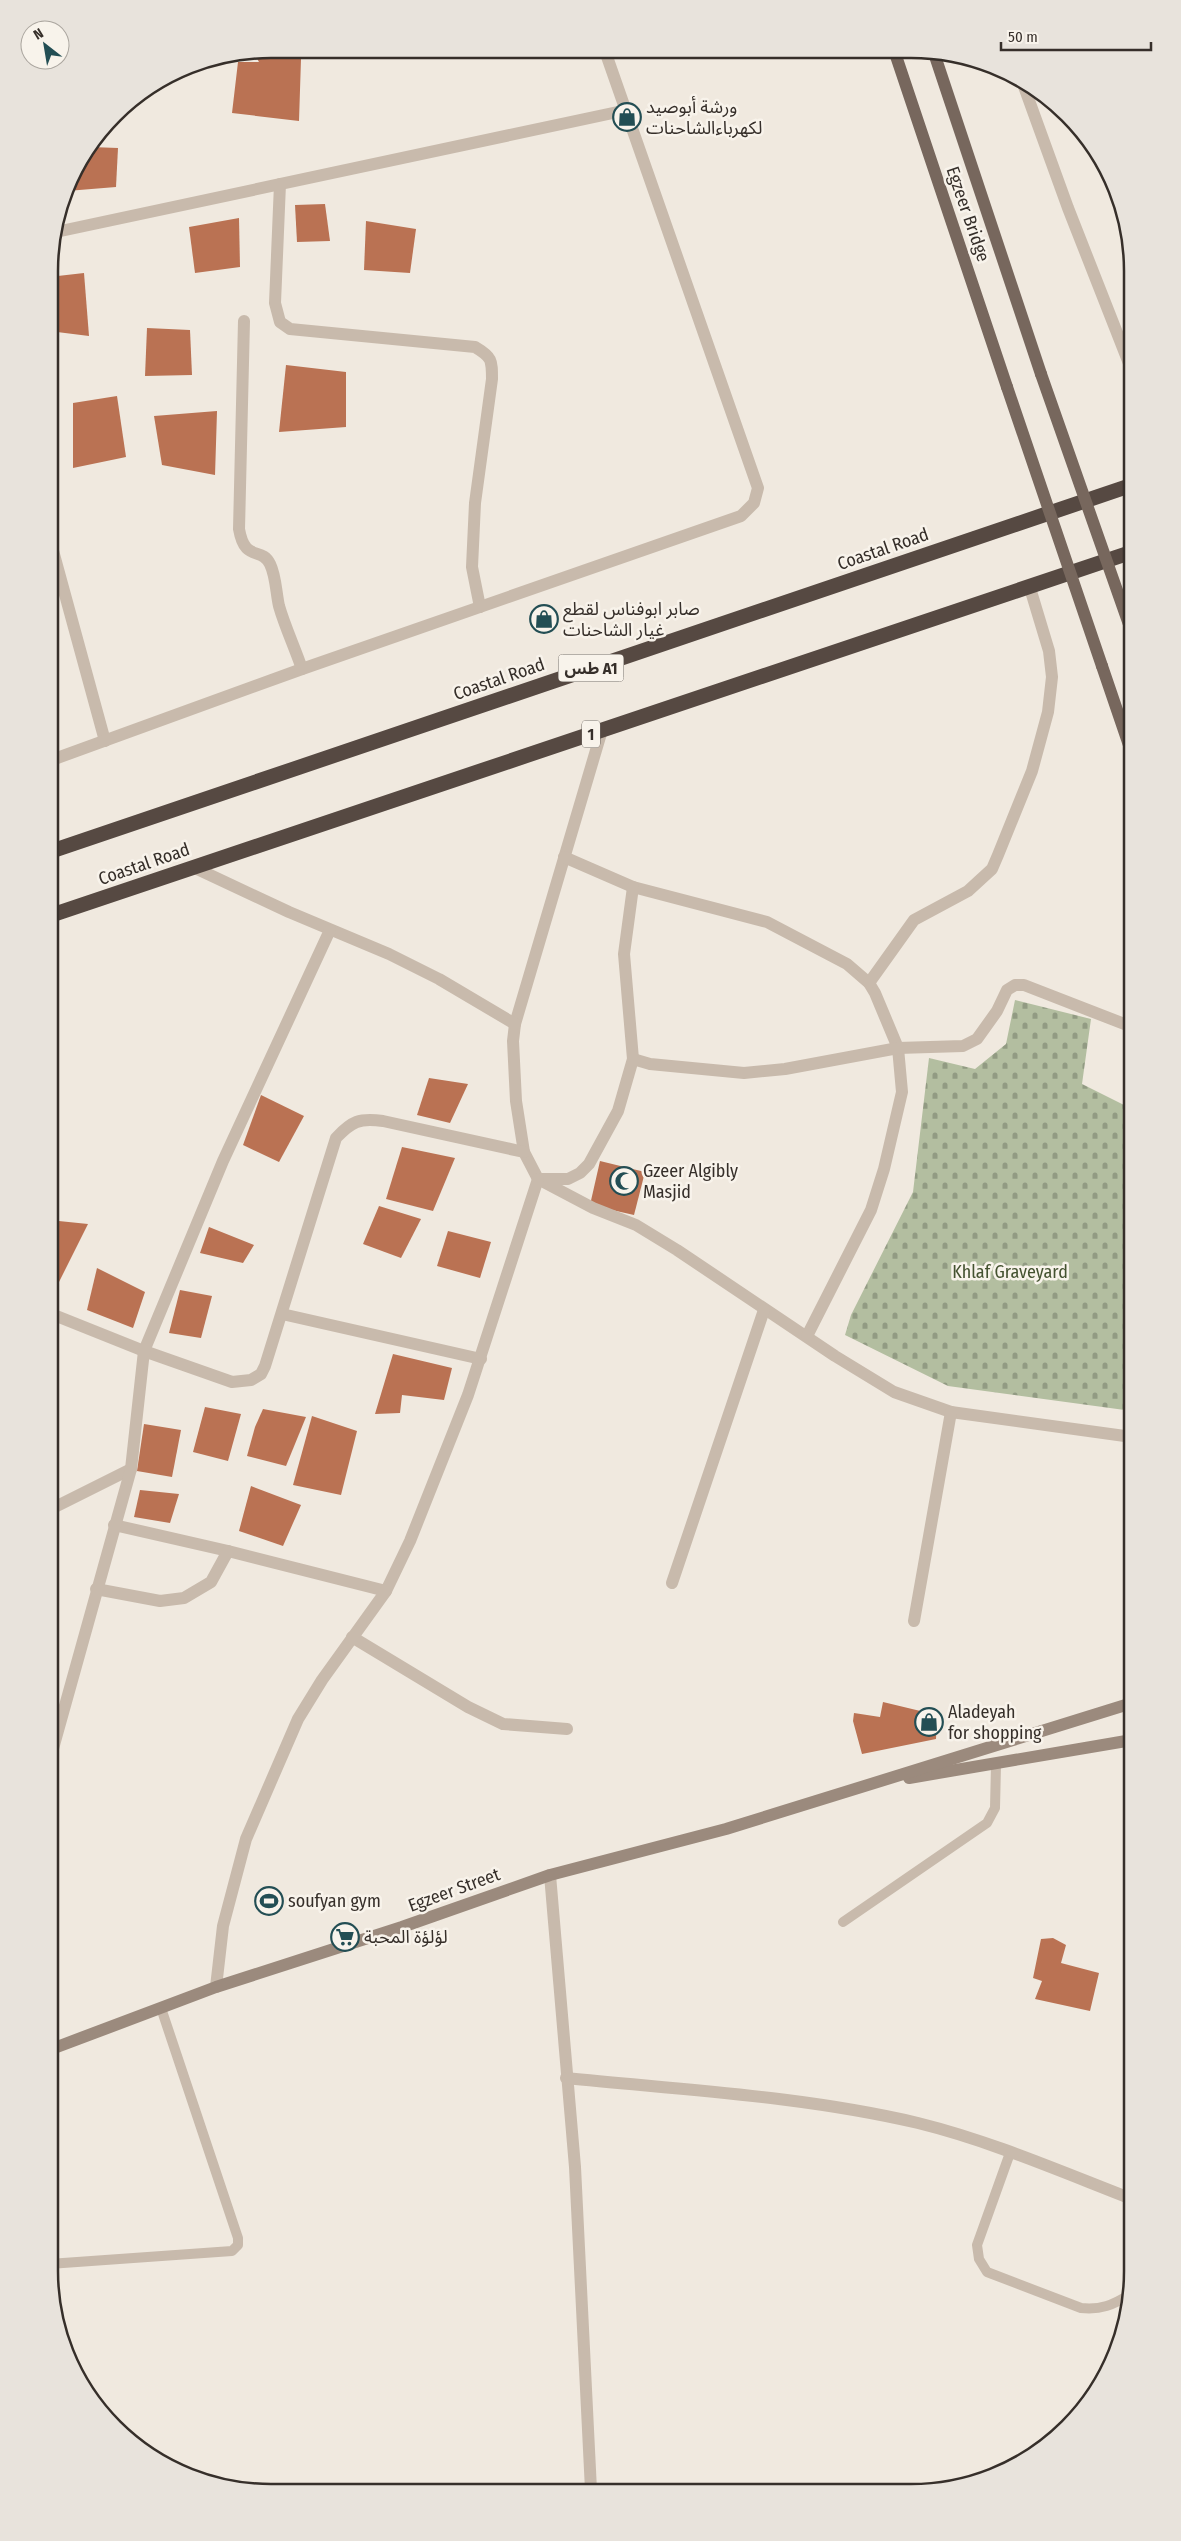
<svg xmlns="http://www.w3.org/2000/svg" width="1181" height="2541" viewBox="0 0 1181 2541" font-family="'Fira Sans Condensed','Noto Sans Arabic',sans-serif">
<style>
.cemetery{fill:url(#cemetery-stones)}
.building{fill:#ba7253}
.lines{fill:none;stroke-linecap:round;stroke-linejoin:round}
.lane{stroke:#c8baac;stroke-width:10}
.street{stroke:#c8baac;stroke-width:12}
.secondary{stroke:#9b8a7d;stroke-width:12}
.primary{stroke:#77675d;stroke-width:12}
.highway{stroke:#564942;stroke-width:15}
.primary-bridge{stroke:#77675d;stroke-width:12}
.labels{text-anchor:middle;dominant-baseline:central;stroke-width:5;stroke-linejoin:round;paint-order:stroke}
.shield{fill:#f8f3eb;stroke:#706a64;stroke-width:1}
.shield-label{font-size:16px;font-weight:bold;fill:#362f2a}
.poi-label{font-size:18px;fill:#362f2a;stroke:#f8f3eb;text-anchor:start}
.street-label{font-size:18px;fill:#362f2a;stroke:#f8f3eb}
.park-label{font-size:18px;fill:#445230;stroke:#f8f3eb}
.rim{fill:none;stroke:#362f2a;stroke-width:2.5}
</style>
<defs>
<pattern id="cemetery-stones" width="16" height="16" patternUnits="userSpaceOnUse" patternTransform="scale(1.25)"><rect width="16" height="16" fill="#b3bea0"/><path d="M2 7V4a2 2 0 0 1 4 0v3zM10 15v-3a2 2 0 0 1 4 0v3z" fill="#929b83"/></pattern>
</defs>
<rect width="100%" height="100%" fill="#f0e9df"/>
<polygon class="cemetery" points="1015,1000 1091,1019 1082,1084 1132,1109 1132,1411 948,1386 845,1335 851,1315 913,1192 929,1058 975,1069 1006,1044"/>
<g class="building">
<polygon points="255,55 301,59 299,121 232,113 238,62 259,62"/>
<polygon points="91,147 118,148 116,187 67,191 72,172"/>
<polygon points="325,204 330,241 297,242 295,205"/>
<polygon points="239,218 240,267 195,273 189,227"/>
<polygon points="366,221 416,229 410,273 364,270"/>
<polygon points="84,273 89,336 49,331 49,277"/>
<polygon points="147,328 190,330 192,375 145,376"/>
<polygon points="286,365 346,372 346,427 279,432"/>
<polygon points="117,396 126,457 73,468 73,403"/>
<polygon points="217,411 215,475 162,465 154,416"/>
<polygon points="429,1078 468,1084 450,1123 417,1115"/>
<polygon points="261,1095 304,1116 279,1162 243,1145"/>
<polygon points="402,1147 455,1158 433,1211 386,1199"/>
<polygon points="600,1161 645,1172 634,1215 590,1205"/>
<polygon points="379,1206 421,1219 401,1258 363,1244"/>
<polygon points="49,1220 88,1224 53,1294 49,1293"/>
<polygon points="209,1227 254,1245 243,1263 200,1253"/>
<polygon points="448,1231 491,1242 480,1278 437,1266"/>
<polygon points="97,1268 145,1292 133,1328 87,1310"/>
<polygon points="180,1290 212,1296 201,1338 169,1333"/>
<polygon points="393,1354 452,1368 444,1400 402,1395 400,1413 375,1414"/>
<polygon points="205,1407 241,1414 228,1461 193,1452"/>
<polygon points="263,1409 306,1417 286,1466 247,1456 255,1427"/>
<polygon points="312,1416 357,1431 341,1495 293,1485"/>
<polygon points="144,1424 181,1430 172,1477 137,1471"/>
<polygon points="251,1486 301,1505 283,1546 239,1531"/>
<polygon points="140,1490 179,1494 170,1523 134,1517"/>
<polygon points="883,1702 937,1715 936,1739 862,1754 853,1721 854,1713 880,1717"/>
<polygon points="1053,1938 1066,1945 1061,1963 1099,1973 1090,2011 1035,1999 1042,1981 1033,1978 1041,1939"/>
</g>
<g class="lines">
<g class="lane">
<polyline points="843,1922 987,1823 995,1808 996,1765"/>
<path d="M1010 2153 977 2245 979 2259 987 2272 1081 2308C1101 2310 1113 2305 1129 2295"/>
<polyline points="49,2264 232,2251 238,2245 238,2238 161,2008"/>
</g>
<g class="street">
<polyline points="1022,81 1068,208 1132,371"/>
<path d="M280 184 275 303 280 322 290 329 475 347C492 357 492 360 492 379L475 503 472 567 480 607"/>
<polyline points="56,232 627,110"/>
<path d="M244 321 239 529C245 563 261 546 270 564 276 576 276 593 279 606 285 627 295 648 302 669"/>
<polyline points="49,536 105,741"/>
<polyline points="602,730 515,1024 513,1041 516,1101 524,1152 538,1179 593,1208 636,1225 677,1250 835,1356 894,1392 951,1412 1132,1437"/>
<polyline points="49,761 302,669 741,516 754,503 758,488 605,51"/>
<polyline points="564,857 633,887 767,922 847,964 869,983 875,993 898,1048 902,1092 884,1169 871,1210 807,1336"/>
<polyline points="193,867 289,912 389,954 439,979 515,1024"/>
<polyline points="869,983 914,920 968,891 992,869 998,855 1032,771 1048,712 1052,677 1049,651 1030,588"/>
<polyline points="633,1059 650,1064 744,1073 785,1069 898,1048 963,1046 977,1039 997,1011 1007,990 1015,985 1024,985 1132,1027"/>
<polyline points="538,1179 568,1179 580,1173 589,1164 618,1111 633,1059 624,954 633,887"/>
<path d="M49 1313 144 1351 232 1382 251 1380 261 1374 265 1366 336 1138C352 1121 359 1118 383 1121L524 1152"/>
<polyline points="282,1314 481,1359"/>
<polyline points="49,1510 131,1469"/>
<polyline points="114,1525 228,1551 386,1591"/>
<polyline points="672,1583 764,1310"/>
<polyline points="96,1589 160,1601 184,1598 211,1582 228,1551"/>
<polyline points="914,1621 951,1412"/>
<polyline points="352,1637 468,1707 503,1724 567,1729"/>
<polyline points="49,1763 131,1469 144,1351 223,1161 330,930"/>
<polyline points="550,1875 575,2167 591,2490"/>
<polyline points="216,1987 223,1926 246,1839 298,1719 322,1680 386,1591 410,1541 468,1395 538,1179"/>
<path d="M566 2078C683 2090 803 2096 918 2123 991 2141 1062 2172 1132 2199"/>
</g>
<g class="secondary">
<polyline points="909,1778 1132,1740"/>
<polyline points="49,2050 216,1987 402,1927 550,1875 726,1829 1132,1703"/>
</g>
<g class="primary">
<polyline points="895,53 1007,387"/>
<polyline points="934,53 1041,374"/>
<polyline points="1102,666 1132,754"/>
</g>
<g class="highway">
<polyline points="49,852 1132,485"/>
<polyline points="49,916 1132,552"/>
</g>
<g class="primary-bridge">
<polyline points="1041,374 1132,633"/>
<polyline points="1007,387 1102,666"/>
</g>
</g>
<defs>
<symbol id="shop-ring" viewBox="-11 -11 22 22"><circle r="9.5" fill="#f8f3eb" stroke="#234e54" stroke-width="1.5"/><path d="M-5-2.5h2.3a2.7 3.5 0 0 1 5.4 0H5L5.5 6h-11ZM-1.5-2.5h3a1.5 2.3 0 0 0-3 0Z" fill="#234e54"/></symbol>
<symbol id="mosque-ring" viewBox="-11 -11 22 22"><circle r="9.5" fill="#f8f3eb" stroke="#234e54" stroke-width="1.5"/><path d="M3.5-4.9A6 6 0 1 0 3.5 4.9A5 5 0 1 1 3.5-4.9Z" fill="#234e54"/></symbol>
<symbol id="stadium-ring" viewBox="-11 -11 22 22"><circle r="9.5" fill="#f8f3eb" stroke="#234e54" stroke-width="1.5"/><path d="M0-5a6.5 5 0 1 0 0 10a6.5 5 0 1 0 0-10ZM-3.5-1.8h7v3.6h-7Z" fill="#234e54"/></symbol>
<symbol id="supermarket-ring" viewBox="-11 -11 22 22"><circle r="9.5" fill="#f8f3eb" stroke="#234e54" stroke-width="1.5"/><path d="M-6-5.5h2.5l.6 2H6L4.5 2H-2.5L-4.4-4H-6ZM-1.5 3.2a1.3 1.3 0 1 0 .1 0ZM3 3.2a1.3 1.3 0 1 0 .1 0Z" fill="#234e54"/></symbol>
</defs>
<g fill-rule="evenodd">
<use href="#shop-ring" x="611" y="101" width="32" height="32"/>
<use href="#shop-ring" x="528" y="603" width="32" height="32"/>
<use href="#mosque-ring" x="608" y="1165" width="32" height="32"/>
<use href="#shop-ring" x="913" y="1706" width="32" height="32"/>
<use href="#stadium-ring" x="253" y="1885" width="32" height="32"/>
<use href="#supermarket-ring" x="329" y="1921" width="32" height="32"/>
</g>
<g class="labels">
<g class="shield">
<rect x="558.5" y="654.5" width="65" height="27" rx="4"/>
<rect x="582" y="720.5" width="18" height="27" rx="4"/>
</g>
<g class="shield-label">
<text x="591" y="668">طس A1</text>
<text x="591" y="734">1</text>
</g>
<g class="poi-label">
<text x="646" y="107">ورشة أبوصيد<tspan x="646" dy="21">لكهرباءالشاحنات</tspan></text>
<text x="563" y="609">صابر ابوفناس لقطع<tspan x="563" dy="21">غيار الشاحنات</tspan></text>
<text x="643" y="1171">Gzeer Algibly<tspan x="643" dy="21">Masjid</tspan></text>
<text x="948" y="1712">Aladeyah<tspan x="948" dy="21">for shopping</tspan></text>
<text x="288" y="1901">soufyan gym</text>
<text x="364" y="1937">لؤلؤة المحبة</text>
</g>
<g class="street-label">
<text transform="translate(968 214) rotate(71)">Egzeer Bridge</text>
<text transform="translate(883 549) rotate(-19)">Coastal Road</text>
<text transform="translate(499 679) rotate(-19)">Coastal Road</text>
<text transform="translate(144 864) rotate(-19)">Coastal Road</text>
<text transform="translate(454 1890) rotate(-20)">Egzeer Street</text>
</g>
<g class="park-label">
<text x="1010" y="1272">Khlaf Graveyard</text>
</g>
</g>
<path d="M0 0H1181V2541H0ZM271 58H911A213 213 0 0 1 1124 271V2271A213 213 0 0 1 911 2484H271A213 213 0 0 1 58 2271V271A213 213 0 0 1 271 58Z" fill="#e8e3dc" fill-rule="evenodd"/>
<path class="rim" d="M271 58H911A213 213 0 0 1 1124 271V2271A213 213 0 0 1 911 2484H271A213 213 0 0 1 58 2271V271A213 213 0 0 1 271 58Z"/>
<g transform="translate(45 45) rotate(329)"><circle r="24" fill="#f8f3eb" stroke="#aaa59e"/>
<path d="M0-4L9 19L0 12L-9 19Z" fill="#234e54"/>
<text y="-8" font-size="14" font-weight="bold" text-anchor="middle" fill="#362f2a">N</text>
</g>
<path d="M1001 42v8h150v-8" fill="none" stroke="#362f2a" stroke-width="2.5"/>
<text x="1008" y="42" font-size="15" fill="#362f2a" stroke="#f8f3eb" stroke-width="4" paint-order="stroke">50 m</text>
</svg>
